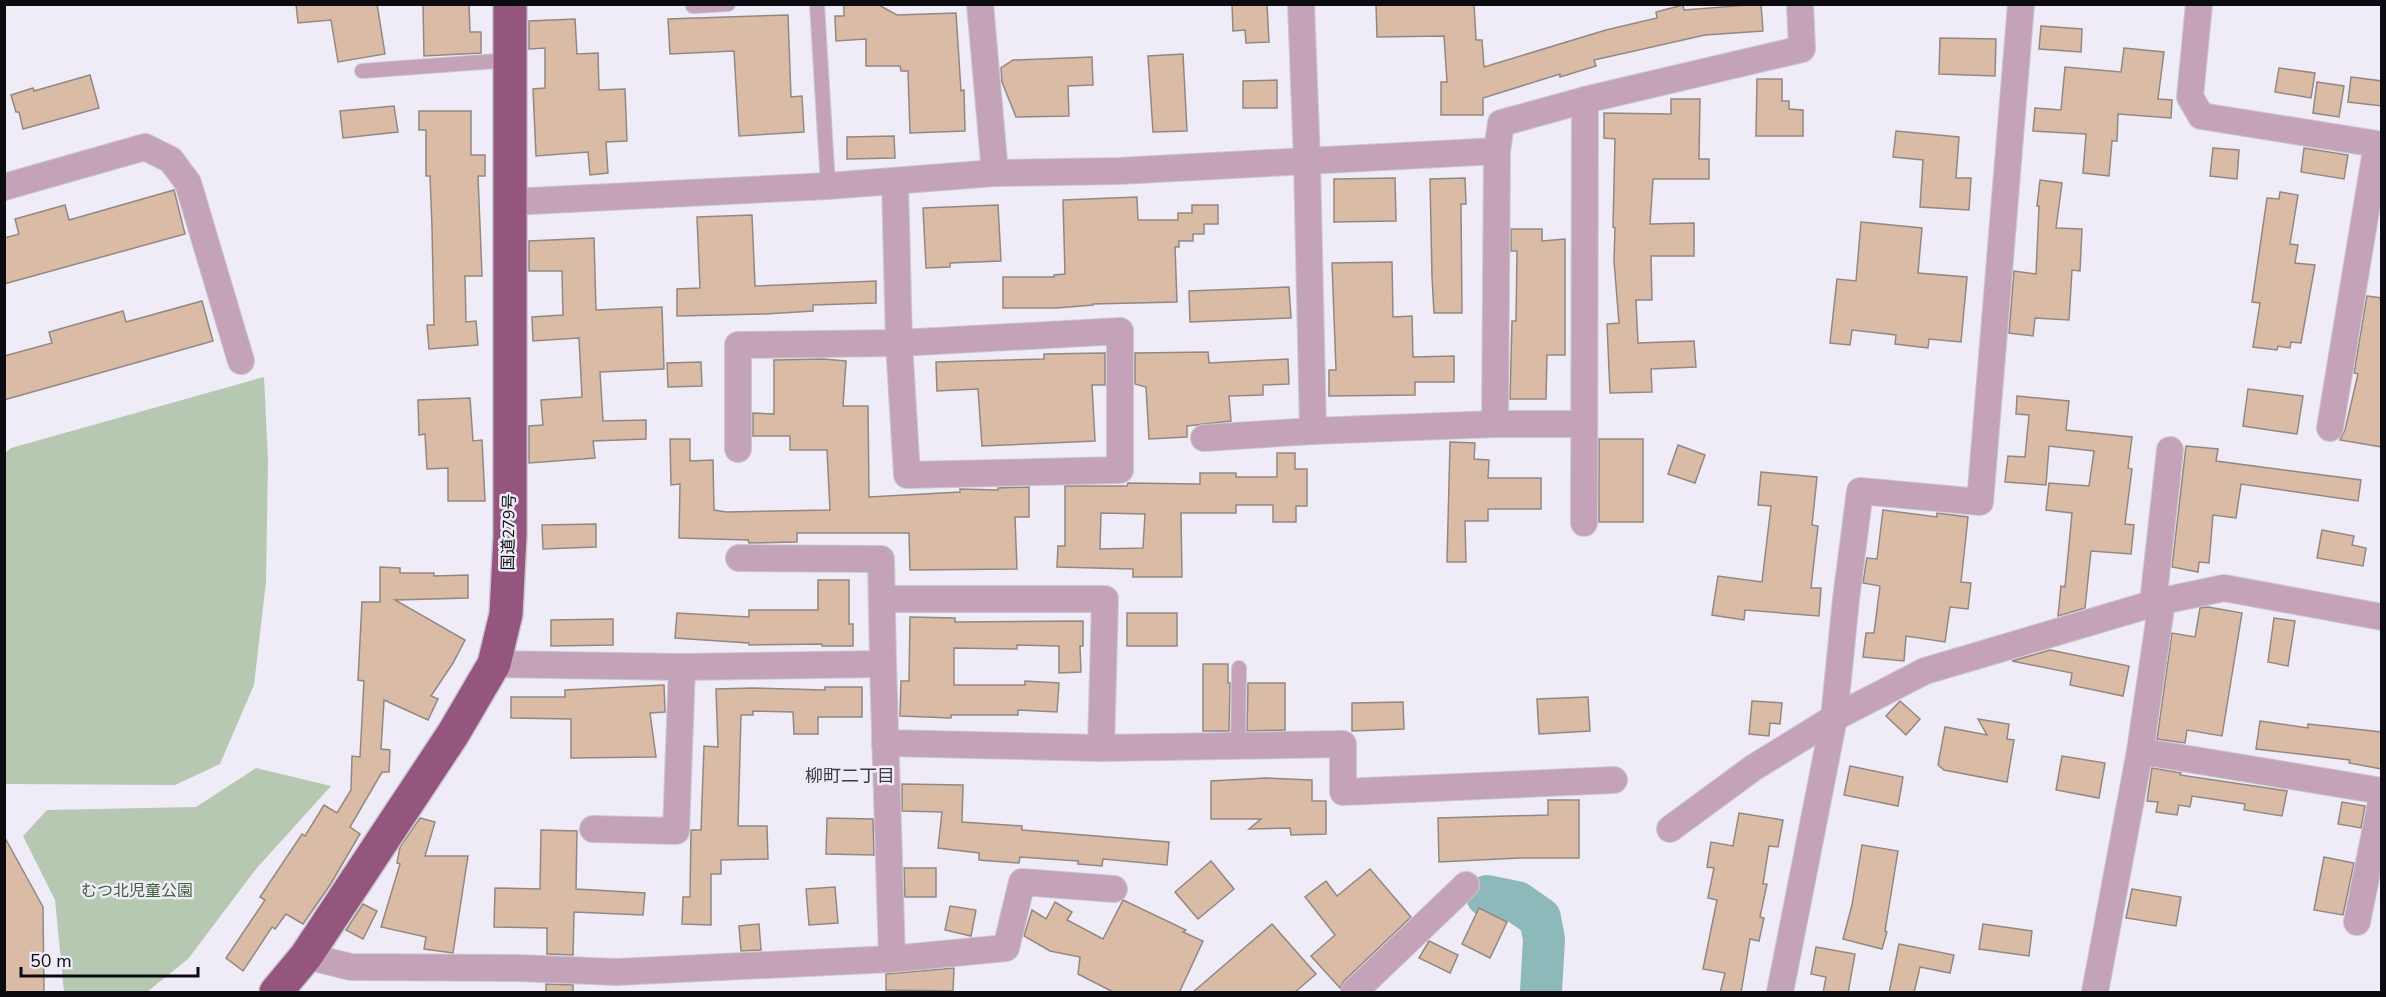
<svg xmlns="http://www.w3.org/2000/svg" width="2386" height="997" viewBox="0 0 2386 997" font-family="'Nunito Sans','Noto Sans JP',sans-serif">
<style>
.green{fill:#b6c8b2}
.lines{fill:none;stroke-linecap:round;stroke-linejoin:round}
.river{stroke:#8eb9bb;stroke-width:42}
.building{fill:#dabba6;stroke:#938881;stroke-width:1.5;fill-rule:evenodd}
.service-casing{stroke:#cbc8d3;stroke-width:16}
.minor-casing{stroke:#cbc8d3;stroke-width:28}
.trunk-casing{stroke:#cbc8d3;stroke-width:36}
.service{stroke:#c4a2b7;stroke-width:14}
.minor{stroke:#c4a2b7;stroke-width:26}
.trunk{stroke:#94567e;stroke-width:33}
.labels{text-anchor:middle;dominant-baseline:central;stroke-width:5;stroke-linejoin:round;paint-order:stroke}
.street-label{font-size:16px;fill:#0c0b0f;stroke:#efecf8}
.park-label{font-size:16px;fill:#406137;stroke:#efecf8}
.neighbourhood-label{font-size:18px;fill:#3e3b44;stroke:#efecf8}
</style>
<rect width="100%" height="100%" fill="#efecf8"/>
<g class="green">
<polygon points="264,377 268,460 266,582 254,685 220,764 175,785 5,784 5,453 11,448"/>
<polygon points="256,768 331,786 256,869 188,959 147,992 64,992 55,900 23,836 47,810 196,807"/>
</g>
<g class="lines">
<polyline class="river" points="1487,896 1517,902 1540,918 1544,939 1541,992"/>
</g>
<g class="building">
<polygon points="296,4 377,4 385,54 338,62 331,20 298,23"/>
<polygon points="423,4 469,4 470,32 481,32 481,53 424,56"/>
<polygon points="844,4 877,4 897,15 956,13 961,91 964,90 965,131 910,133 908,71 901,71 900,66 866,66 866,39 836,41 835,16 844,16"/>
<polygon points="1232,4 1267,4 1269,42 1246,43 1245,30 1233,31"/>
<polygon points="1376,4 1474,4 1476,40 1482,40 1484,67 1606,30 1657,18 1656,12 1683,5 1684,10 1761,4 1763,31 1705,35 1594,60 1596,66 1560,77 1560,74 1483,98 1483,115 1441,115 1441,82 1447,82 1444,36 1377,37"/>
<polygon points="788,15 791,97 802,96 804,132 739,136 734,51 670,54 668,19"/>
<polygon points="575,19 577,54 598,53 599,90 625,89 627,141 606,142 608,173 590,175 588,152 536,156 533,89 545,88 545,48 529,49 529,21"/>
<polygon points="2041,26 2082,29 2081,52 2039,49"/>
<polygon points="1940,38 1996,39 1995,76 1939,74"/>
<polygon points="2124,48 2164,52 2158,99 2172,100 2171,118 2118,114 2117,141 2112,141 2109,176 2083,173 2086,134 2033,131 2035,108 2061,110 2065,67 2121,72"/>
<polygon points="1183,54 1187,131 1153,132 1148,56"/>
<polygon points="1092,57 1093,85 1068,86 1069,116 1016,117 1002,82 1001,68 1013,60"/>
<polygon points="2279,68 2315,73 2311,98 2275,92"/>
<polygon points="90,75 99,108 23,129 19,112 16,112 11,95 33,88 34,91"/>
<polygon points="2351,77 2382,81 2382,106 2348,102"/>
<polygon points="1757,79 1782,79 1782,101 1789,101 1789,109 1803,110 1803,136 1756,136"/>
<polygon points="1277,80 1277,108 1243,108 1243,81"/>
<polygon points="2317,82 2344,86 2339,117 2313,113"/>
<polygon points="1671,99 1700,99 1699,159 1709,159 1709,179 1653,179 1650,224 1694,223 1694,256 1651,256 1652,300 1636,300 1638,343 1694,341 1696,367 1651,369 1652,392 1610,393 1607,324 1619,323 1614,261 1615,228 1613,227 1615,139 1604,138 1604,113 1671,114"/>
<polygon points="394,106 398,132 343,138 340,111"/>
<polygon points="419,111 471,111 471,155 485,155 485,176 478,176 482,276 465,276 466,322 476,321 478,345 429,349 427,325 434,325 432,227 430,176 426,176 426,130 419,130"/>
<polygon points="1896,131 1959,137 1956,178 1971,178 1969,210 1920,207 1923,160 1893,157"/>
<polygon points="894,136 895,158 847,159 847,137"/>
<polygon points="2213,148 2239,150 2237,179 2210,176"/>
<polygon points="2304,148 2348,155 2344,179 2301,172"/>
<polygon points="1395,178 1396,221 1334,222 1334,179"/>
<polygon points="1465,178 1466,204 1461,204 1462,313 1434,313 1432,277 1430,179"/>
<polygon points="2040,180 2062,183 2056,228 2082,229 2080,271 2072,270 2069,320 2035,318 2033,336 2009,333 2014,271 2036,274 2039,206 2037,206"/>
<polygon points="174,190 185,234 4,284 4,238 19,234 15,219 65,205 69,220"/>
<polygon points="2280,192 2298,195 2290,244 2298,245 2295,263 2315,265 2301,343 2291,342 2290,348 2278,346 2277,350 2253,347 2260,303 2252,302 2267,198 2279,199"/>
<polygon points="1137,197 1138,220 1178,220 1178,213 1192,213 1192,205 1218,205 1218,224 1204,224 1204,234 1193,234 1193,241 1179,241 1179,247 1175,247 1177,302 1093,304 1093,305 1056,308 1003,308 1003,277 1054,277 1054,275 1065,274 1063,200"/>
<polygon points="998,205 1001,261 950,263 950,267 926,268 923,208"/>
<polygon points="752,215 755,286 876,281 876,303 813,305 813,311 766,314 677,316 677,289 700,288 697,217"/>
<polygon points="1861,222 1922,228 1918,273 1967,277 1961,342 1929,339 1928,348 1895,344 1896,335 1852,330 1850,345 1830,343 1837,279 1856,281"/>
<polygon points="1511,229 1542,229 1542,241 1565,239 1565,355 1547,355 1546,399 1510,399 1512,321 1516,321 1517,251 1511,251"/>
<polygon points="594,238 596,310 662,307 664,369 600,372 603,421 646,420 646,439 593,441 595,458 529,463 529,426 543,425 541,400 582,397 579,338 533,341 532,317 563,315 562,271 529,271 529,241"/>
<polygon points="1392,262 1393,317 1412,316 1413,357 1454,356 1454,382 1415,382 1415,395 1329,396 1329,370 1336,370 1332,263"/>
<polygon points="1289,287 1291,318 1190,322 1189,291"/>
<polygon points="2367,296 2382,298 2382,447 2340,440 2345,430 2358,374 2354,373"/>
<polygon points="202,301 213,341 4,400 4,356 52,343 49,332 123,311 126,322"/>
<polygon points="1208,352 1209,363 1288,359 1289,384 1263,385 1263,395 1229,396 1231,421 1187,426 1187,437 1149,439 1146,387 1135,384 1135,353"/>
<polygon points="1105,353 1105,385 1092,385 1095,441 982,446 978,389 937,391 936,362 1044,359 1044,354"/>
<polygon points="823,359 846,361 843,406 868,406 869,497 960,492 960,489 998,490 998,488 1029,487 1029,517 1015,517 1017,569 910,570 909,533 797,533 797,542 749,543 748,540 679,538 680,484 671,485 670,439 690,439 690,461 713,460 714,510 726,512 830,510 827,450 790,450 790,436 753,436 753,413 774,414 774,360"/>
<polygon points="701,362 702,386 668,387 667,363"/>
<polygon points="2248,389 2303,396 2297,434 2243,426"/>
<polygon points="2017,396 2069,401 2066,430 2132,437 2128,468 2132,469 2125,524 2134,525 2131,554 2091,551 2085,608 2058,616 2061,586 2065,587 2072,513 2046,510 2049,483 2089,486 2094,451 2049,446 2046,485 2005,482 2008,456 2025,457 2029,415 2016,414"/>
<polygon points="470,398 473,441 482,440 485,501 448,501 448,468 427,469 425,434 419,435 418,400"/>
<rect x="1599" y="439" width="44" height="83"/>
<polygon points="1450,442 1475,443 1474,459 1489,460 1488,478 1541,478 1541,509 1488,509 1488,521 1465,521 1466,562 1447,562"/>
<polygon points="1678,445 1705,455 1695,483 1668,474"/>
<polygon points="2186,446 2218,449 2216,461 2361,480 2358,501 2241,484 2236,518 2213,515 2209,563 2199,562 2198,572 2172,567"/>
<path d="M1277 453H1295V469H1307V506H1296V522H1273V505H1236V513H1181L1182 577H1133V569L1057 567 1058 546H1065V486H1127L1128 483 1200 484V473H1236V477H1277ZM1101 513 1145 514 1143 548 1100 549Z"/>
<polygon points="1761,472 1817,477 1812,525 1818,526 1811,588 1821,588 1819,616 1745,610 1744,620 1712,615 1718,576 1762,582 1771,506 1758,505"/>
<polygon points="1883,510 1937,517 1937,513 1968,517 1961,582 1971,583 1968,609 1950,607 1945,642 1906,636 1904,661 1863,657 1866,633 1874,633 1880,586 1863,583 1866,563 1867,558 1877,559"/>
<polygon points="596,524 596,547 543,549 542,525"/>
<polygon points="2322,530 2354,536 2352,545 2366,548 2363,566 2317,558"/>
<polygon points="380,567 400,568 400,573 434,573 434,576 468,575 468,598 395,600 465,640 453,663 431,696 438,699 428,720 384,700 381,749 390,750 389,772 382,772 350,827 360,834 330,885 303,924 286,914 275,929 272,927 243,971 226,958 265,900 260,897 302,834 305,836 324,805 337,813 351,790 352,756 360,757 364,681 358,680 362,602 380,602"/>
<polygon points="818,580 849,580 849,624 853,624 853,646 822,646 822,644 749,645 749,643 675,638 677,613 749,617 749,610 818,610"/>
<polygon points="2208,607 2242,613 2222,736 2187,730 2185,743 2157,739 2172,633 2195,637 2200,608"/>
<rect x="1127" y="613" width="50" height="33"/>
<polygon points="910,617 955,618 955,622 1083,621 1083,646 1080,646 1081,672 1059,673 1059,646 1017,645 1017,649 954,648 954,685 1025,685 1025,681 1059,683 1057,712 1018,710 1018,715 951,715 951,718 900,716 901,681 909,681"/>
<polygon points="2274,618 2295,621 2288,666 2268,662"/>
<polygon points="613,619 613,645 551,646 551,620"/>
<polygon points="2050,650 2129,666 2123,696 2070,685 2072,673 2012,661"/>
<polygon points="1203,664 1228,664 1228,683 1230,683 1229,731 1203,731"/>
<polygon points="1248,683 1285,683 1285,730 1247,731"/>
<polygon points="664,685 665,712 650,713 656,757 571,758 571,719 511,718 511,697 565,697 565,690"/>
<polygon points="825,687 862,687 862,717 818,717 818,734 794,734 793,712 753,711 753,715 741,715 738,826 767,826 768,859 721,860 721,874 711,874 711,925 682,924 683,897 690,897 691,830 701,830 704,746 718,747 716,689 752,688 825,690"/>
<polygon points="1588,697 1590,731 1539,734 1537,699"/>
<polygon points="1752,701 1782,703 1780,724 1770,723 1769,736 1749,734"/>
<polygon points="1900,701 1920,719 1906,735 1886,716"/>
<polygon points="1403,702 1404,729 1352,731 1352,703"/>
<polygon points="1978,719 2009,724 2007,739 2014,740 2007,782 1944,770 1938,765 1945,727 1987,735"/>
<polygon points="2260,721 2308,728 2308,724 2382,732 2382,769 2349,763 2350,760 2256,749"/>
<polygon points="2062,756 2105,763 2099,798 2056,790"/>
<polygon points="1850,766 1903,777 1898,806 1844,795"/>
<polygon points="2152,768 2181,773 2180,775 2287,791 2282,816 2244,810 2245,804 2192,796 2190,807 2179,805 2177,815 2156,812 2158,802 2147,801"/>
<polygon points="1266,778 1312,780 1312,801 1326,801 1326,834 1291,835 1290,828 1249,829 1261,819 1211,819 1211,781"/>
<polygon points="902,784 963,785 962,822 1022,826 1022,830 1169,842 1167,865 1103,859 1102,866 1078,864 1078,861 1020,857 1019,863 979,860 979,853 938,848 942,812 902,811"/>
<polygon points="1548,800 1579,800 1579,858 1520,858 1439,862 1438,818 1548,815"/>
<polygon points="2342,802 2365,806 2361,828 2338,824"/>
<polygon points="1739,813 1783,820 1778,847 1769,846 1763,884 1767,884 1760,917 1764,918 1759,941 1750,939 1741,993 1720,993 1725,973 1703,969 1717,900 1708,898 1714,868 1707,867 1711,842 1733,846"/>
<polygon points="420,818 435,822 425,856 468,856 453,953 424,949 426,937 381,927 400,864 397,863 400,847"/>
<polygon points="827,818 873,819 874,855 826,854"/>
<polygon points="541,830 577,831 576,889 645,893 643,915 574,912 573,955 547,954 547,928 494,927 495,888 540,889"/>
<polygon points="4,836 43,907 44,993 4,993"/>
<polygon points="1862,845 1898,851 1885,931 1887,932 1882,949 1843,939 1852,905"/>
<polygon points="2324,857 2354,863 2343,915 2314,910"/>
<polygon points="1211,861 1234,889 1198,919 1175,892"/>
<polygon points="904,868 936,868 936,897 905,897"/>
<polygon points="1370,869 1411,917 1344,981 1340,988 1311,956 1335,935 1305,897 1326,881 1337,896"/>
<polygon points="835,887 838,923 809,925 806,889"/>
<polygon points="2132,889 2181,897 2176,926 2126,918"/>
<polygon points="1123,900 1186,930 1183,932 1203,941 1179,993 1115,993 1078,974 1080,957 1050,951 1024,936 1032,910 1046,919 1055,902 1072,912 1067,920 1103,939"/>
<polygon points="363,904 377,911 363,939 346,930"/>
<polygon points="950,906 976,910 971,936 945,930"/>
<polygon points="1479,908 1507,922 1490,958 1462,944"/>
<polygon points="759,924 761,950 741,951 739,926"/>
<polygon points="1272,924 1316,974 1294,993 1192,993"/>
<polygon points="1983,924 2032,931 2029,956 1979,949"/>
<polygon points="1429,941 1458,955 1450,973 1419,958"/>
<polygon points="1899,944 1954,955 1950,973 1920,967 1914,993 1889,993"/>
<polygon points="1816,947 1855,954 1848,993 1823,993 1826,977 1811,974"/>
<polygon points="954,968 953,991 886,990 886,974"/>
<polygon points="546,984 573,985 573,993 546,993"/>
</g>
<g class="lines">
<defs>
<g id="service">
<polyline points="817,4 828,186"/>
<polyline points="693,6 728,4"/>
<polyline points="362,71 510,60"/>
<polyline points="1238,746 1239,668"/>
</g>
<g id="minor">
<polyline points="980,4 995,173"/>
<polyline points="2199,4 2190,97 2201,116 2377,144 2330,428"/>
<polyline points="4,187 145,147 171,160 188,183 241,361"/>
<polyline points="510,202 828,186 995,173 1119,171 1307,161 1301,4"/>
<polyline points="1495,424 1584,424"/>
<polyline points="1313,431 1307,161 1497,151"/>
<polyline points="1204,438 1313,431 1495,424 1497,151 1501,123 1585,100 1802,49 1800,4"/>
<polyline points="738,449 738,345 899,343 1120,331 1120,470 907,475 899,343 895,182"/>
<polyline points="1584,523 1585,100"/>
<polyline points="882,599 1105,599 1101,748"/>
<polyline points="2153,603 2170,450"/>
<polyline points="494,664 682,667 883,664 881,559 739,558"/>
<polyline points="883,664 892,959"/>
<polyline points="885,743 1101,748 1343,744 1343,792 1614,780"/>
<polyline points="2140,751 2382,791"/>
<polyline points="593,829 676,831 682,667"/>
<polyline points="1670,829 1753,768 1834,718 1925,671 2162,601"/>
<polyline points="2357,922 2382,798"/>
<polyline points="306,956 351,967 517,968 617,972 892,959 1006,948 1022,882 1114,889"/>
<polyline points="1354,992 1466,885"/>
<polyline points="1780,992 1834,718 1846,599 1860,491 1980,502 2021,4"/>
<polyline points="2095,992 2140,751 2162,601 2224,588 2382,617"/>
</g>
<polyline id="trunk" points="276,992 306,956 453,734 494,664 506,614 510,536 510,4"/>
</defs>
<use href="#service" class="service-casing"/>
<use href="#minor" class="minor-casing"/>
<use href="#trunk" class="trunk-casing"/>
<use href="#service" class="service"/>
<use href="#minor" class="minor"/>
<use href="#trunk" class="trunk"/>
</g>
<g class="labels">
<g class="street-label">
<text transform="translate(509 532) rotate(-89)">国道279号</text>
</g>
<g class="park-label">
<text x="137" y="891">むつ北児童公園</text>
</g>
<g class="neighbourhood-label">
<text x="850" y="776">柳町二丁目</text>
</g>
</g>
<rect width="2386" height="997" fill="none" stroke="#0c0b0f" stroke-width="12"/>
<path d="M21 967v9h177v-9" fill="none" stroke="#0c0b0f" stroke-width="3"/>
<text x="30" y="967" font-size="18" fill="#0c0b0f" stroke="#efecf8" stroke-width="4.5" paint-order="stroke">50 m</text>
</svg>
